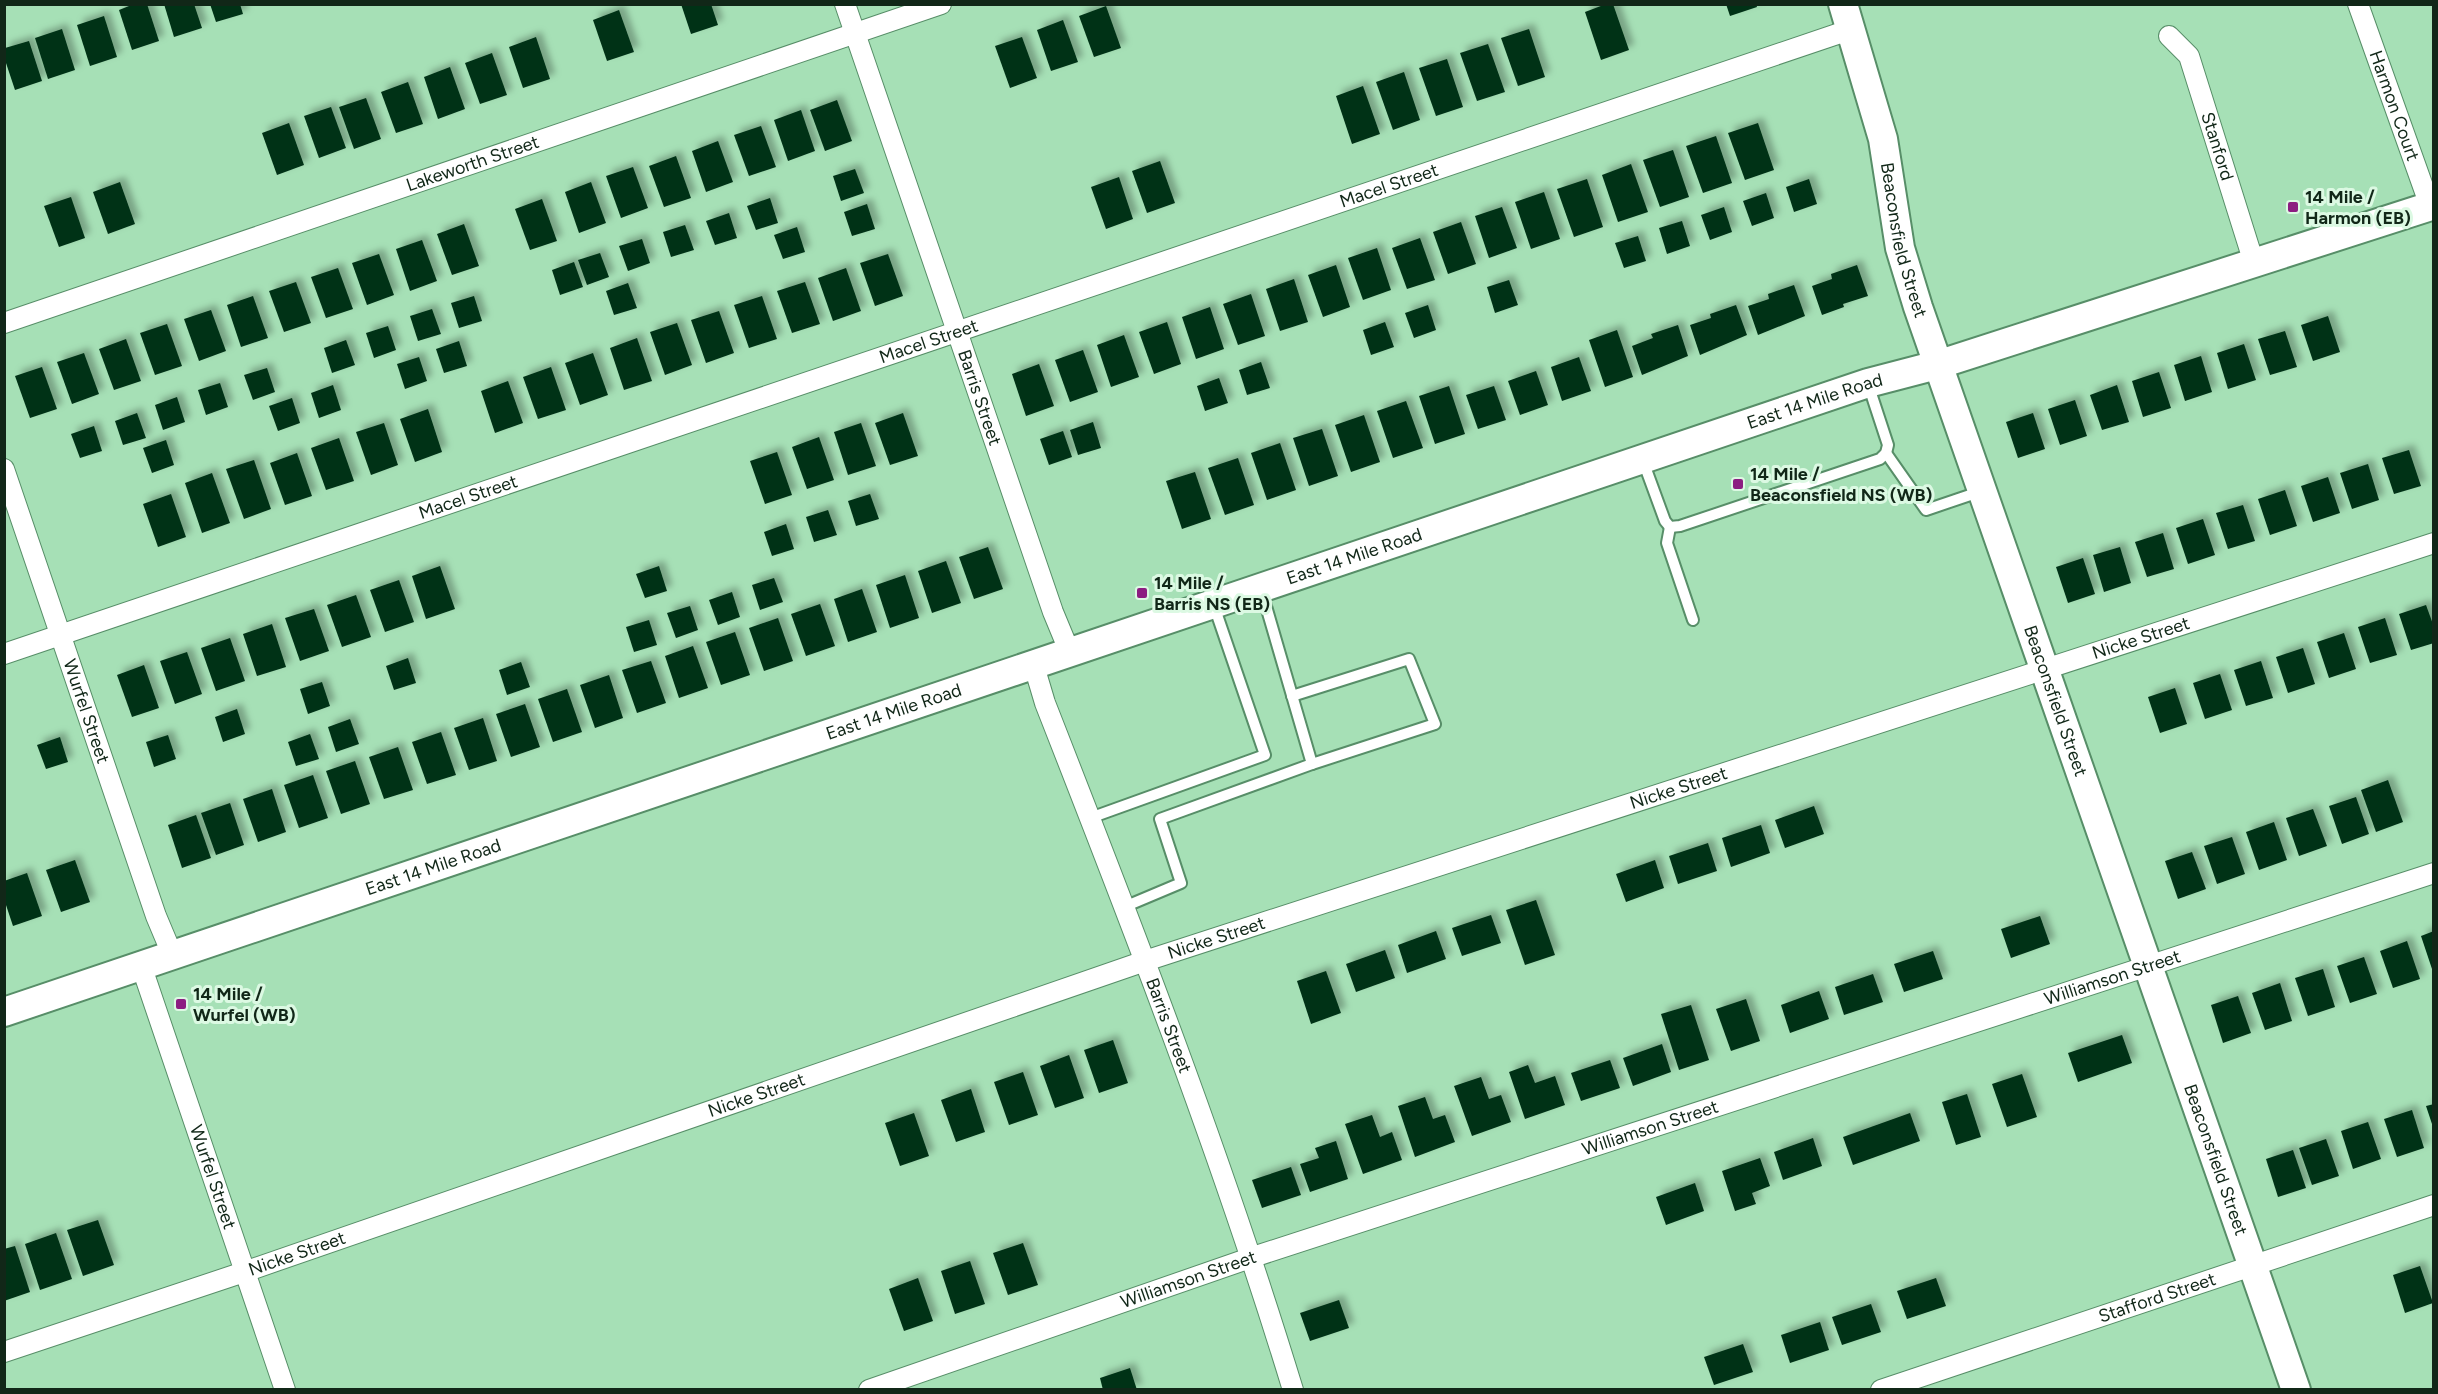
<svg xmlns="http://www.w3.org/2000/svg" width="2438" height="1394" viewBox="0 0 2438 1394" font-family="Figtree,sans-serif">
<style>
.building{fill:#053117;filter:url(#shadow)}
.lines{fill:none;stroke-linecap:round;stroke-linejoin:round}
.lane-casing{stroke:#578e68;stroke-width:14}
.street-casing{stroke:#578e68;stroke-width:22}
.secondary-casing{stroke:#578e68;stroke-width:32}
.lane{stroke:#fff;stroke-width:10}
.street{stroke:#fff;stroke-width:20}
.secondary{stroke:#fff;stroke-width:28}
.poi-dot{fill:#8c1d81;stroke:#dcf9e3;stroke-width:2}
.labels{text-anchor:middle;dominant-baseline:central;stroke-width:6;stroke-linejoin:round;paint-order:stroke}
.street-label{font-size:18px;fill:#112718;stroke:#dcf9e3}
.poi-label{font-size:18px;font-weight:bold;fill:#112718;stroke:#dcf9e3;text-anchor:start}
</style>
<defs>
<filter id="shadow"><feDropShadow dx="5.5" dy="-5.5" stdDeviation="3" flood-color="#0004"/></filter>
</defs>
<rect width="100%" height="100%" fill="#a6e0b6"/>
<g class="building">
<polygon points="134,4 147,4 159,41 132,50 119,10"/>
<polygon points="164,4 194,4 202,28 174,37"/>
<polygon points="210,4 240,4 243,14 216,22"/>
<polygon points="681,4 711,4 718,25 691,34"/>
<polygon points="1606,4 1613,4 1629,50 1601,60 1585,12"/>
<polygon points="1726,4 1756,4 1757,7 1730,16"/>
<polygon points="1106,6 1121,48 1094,57 1079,16"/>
<polygon points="619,10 634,52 607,61 593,20"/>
<polygon points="104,16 117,57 90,66 77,25"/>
<polygon points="1063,20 1078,62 1051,71 1037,30"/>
<polygon points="62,29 75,70 48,79 35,38"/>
<polygon points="1529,29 1545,77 1518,86 1501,38"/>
<polygon points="536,37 550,79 523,88 509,47"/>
<polygon points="1022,37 1037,78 1010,88 995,46"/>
<polygon points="29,41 42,81 15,90 5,60 5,48"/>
<polygon points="1488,44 1505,92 1477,101 1460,53"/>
<polygon points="492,53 507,95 480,104 465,63"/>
<polygon points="1447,59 1463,107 1436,116 1419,68"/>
<polygon points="450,67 465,109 438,119 424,77"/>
<polygon points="1404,72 1420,120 1393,130 1376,82"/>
<polygon points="408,82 423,124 396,133 381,92"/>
<polygon points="1363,86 1380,134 1352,144 1336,96"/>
<polygon points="366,98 381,139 354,149 339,107"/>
<polygon points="837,100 852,141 825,151 810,110"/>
<polygon points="331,107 346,148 319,158 304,116"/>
<polygon points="801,110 815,151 788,161 774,120"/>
<polygon points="289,123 304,165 277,175 262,133"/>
<polygon points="1758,123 1774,170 1745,180 1728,133"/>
<polygon points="761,126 776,167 749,176 734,135"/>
<polygon points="1716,136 1732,183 1703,193 1686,146"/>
<polygon points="718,141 733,182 706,192 692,151"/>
<polygon points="1673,150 1689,197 1660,207 1643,160"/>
<polygon points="676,156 691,198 664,207 649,166"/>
<polygon points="1160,161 1175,203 1147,213 1132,171"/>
<polygon points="1631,164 1648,212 1618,222 1602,175"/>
<polygon points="633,167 648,208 621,218 606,176"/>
<polygon points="855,169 864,193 841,201 833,176"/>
<polygon points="1119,177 1133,219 1106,229 1091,187"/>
<polygon points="1587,179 1603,227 1574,237 1557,189"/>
<polygon points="1809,179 1817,204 1794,212 1786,187"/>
<polygon points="120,182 135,224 108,234 93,192"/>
<polygon points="591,182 606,223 579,233 565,192"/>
<polygon points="1544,192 1560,239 1531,249 1515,202"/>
<polygon points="1766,193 1774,218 1752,226 1743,201"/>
<polygon points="71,197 85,238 59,247 44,206"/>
<polygon points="770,198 778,223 756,230 747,206"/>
<polygon points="542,199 557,241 530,250 515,209"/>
<polygon points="867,204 875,229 852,236 844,212"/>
<polygon points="1502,207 1517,248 1489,258 1475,216"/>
<polygon points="1724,207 1732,232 1710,240 1701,215"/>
<polygon points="729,213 737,238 715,245 706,221"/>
<polygon points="1682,221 1690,246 1667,254 1659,228"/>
<polygon points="1461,222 1476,264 1448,274 1433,232"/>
<polygon points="464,224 479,266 452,275 437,234"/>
<polygon points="685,225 694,250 671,257 663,232"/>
<polygon points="797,227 805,252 783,259 774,235"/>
<polygon points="1638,236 1646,261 1624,268 1615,243"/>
<polygon points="1420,238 1435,280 1407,289 1392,248"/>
<polygon points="642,239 650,263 628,271 619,246"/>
<polygon points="422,240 437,281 410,291 396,249"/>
<polygon points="1377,248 1391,290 1363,300 1348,258"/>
<polygon points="600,253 609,277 587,285 578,260"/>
<polygon points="379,254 394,295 367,305 352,263"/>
<polygon points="888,254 903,296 875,306 860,263"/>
<polygon points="574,262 583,287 560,295 552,270"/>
<polygon points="1336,265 1350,307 1323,317 1308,275"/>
<polygon points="1857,265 1868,296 1843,304 1844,307 1822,315 1812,286 1832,279 1831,274"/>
<polygon points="338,268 353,309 326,318 311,277"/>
<polygon points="846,268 861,311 833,321 818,278"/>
<polygon points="1294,279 1308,322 1280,331 1266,289"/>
<polygon points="1509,280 1518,305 1495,313 1487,287"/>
<polygon points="296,282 311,323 284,332 269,291"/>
<polygon points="805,282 820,324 792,333 777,291"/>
<polygon points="628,283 637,308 614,315 606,291"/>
<polygon points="1794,285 1805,316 1758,335 1748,306 1769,299 1768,294"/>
<polygon points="1251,294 1265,336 1238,345 1223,304"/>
<polygon points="253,296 268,338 241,347 227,305"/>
<polygon points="474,296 482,321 459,328 451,303"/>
<polygon points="762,296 777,339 749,348 734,305"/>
<polygon points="1428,305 1436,330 1414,338 1405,313"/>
<polygon points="1736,305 1747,335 1700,355 1690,325 1711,318 1710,314"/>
<polygon points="1210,307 1224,349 1196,359 1182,317"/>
<polygon points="432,309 441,334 418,341 410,316"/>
<polygon points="211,310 226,351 199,361 184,319"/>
<polygon points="719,311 734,353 706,363 691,320"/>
<polygon points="2328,316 2340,352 2313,361 2301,325"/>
<polygon points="1167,322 1181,364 1154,374 1139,332"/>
<polygon points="1385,322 1394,347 1371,355 1363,330"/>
<polygon points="677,323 692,365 665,375 650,332"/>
<polygon points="167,324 182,366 155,375 140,333"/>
<polygon points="1678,325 1688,356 1642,375 1632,346 1653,338 1651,334"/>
<polygon points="388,326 396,350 374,358 366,333"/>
<polygon points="1617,330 1633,377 1605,387 1589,340"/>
<polygon points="2285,331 2297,367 2270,375 2258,339"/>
<polygon points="1124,335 1139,377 1111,387 1097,345"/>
<polygon points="637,338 652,381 624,390 610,348"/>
<polygon points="126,339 141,381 114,390 99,349"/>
<polygon points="346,340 355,365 332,373 324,348"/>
<polygon points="459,341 467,366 444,373 436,349"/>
<polygon points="2244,344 2256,380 2228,389 2217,353"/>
<polygon points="1083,350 1098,392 1070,402 1055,360"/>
<polygon points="84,353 99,394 72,404 57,362"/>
<polygon points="593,353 608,395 580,405 565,363"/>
<polygon points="2201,356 2212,392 2185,401 2174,365"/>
<polygon points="419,357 427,381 405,389 397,364"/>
<polygon points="1579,357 1591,391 1562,401 1551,367"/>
<polygon points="1261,362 1270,388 1247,395 1239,370"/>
<polygon points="1039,364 1054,406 1026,416 1012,374"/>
<polygon points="42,367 57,409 30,418 15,376"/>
<polygon points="551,367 566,410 538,419 523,377"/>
<polygon points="267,368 275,392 253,400 244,375"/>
<polygon points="1536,371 1548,405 1520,415 1508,381"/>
<polygon points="2159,372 2171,408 2143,417 2132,381"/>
<polygon points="1219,378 1228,403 1205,411 1197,386"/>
<polygon points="508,381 523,423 495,433 481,391"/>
<polygon points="220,383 228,407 206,415 198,390"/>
<polygon points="333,385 341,410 319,418 311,393"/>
<polygon points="2117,385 2129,422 2102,430 2090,395"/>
<polygon points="1449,386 1465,434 1435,444 1419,396"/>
<polygon points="1494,386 1506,420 1478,429 1466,395"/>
<polygon points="177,397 185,422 163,430 155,405"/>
<polygon points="292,398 300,423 278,431 269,406"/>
<polygon points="2075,400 2087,436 2060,445 2048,409"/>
<polygon points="1406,401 1423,448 1393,458 1377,411"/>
<polygon points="428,409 442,452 415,462 400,419"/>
<polygon points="137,413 146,438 123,445 115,421"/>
<polygon points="903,413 918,456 890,465 875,423"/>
<polygon points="2033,413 2045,449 2018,458 2006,422"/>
<polygon points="1364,415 1380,462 1351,472 1335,425"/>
<polygon points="1093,422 1101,448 1078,455 1070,430"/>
<polygon points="384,423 398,465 371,475 356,432"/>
<polygon points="861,423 876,466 848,475 834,432"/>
<polygon points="94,426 102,451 80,458 71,434"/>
<polygon points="1322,429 1338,476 1309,486 1293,438"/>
<polygon points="1063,431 1072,457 1049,465 1040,439"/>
<polygon points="819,437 834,480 807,489 792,447"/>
<polygon points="339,438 354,481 326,490 311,448"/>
<polygon points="166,440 174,465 152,473 143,448"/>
<polygon points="1280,443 1296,490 1267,500 1251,453"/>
<polygon points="2409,450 2421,486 2394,494 2382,458"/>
<polygon points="777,452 792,495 765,504 750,461"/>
<polygon points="297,453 312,496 285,505 270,463"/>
<polygon points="1238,458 1254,505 1225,515 1208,468"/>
<polygon points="254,460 271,509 244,519 226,469"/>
<polygon points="2368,464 2379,500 2352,509 2340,473"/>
<polygon points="1195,472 1211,519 1182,529 1166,481"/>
<polygon points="212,473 230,523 202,533 185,483"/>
<polygon points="2328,477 2340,513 2313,522 2301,486"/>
<polygon points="2285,490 2297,526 2270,535 2258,499"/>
<polygon points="171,494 186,537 158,547 143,504"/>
<polygon points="870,494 879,519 856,526 848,501"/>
<polygon points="2243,505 2255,541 2228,549 2216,513"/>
<polygon points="828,510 837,535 814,542 806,517"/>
<polygon points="2203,519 2215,555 2188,564 2176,528"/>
<polygon points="786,524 794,549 772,556 764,532"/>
<polygon points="2163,533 2174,569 2147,577 2135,542"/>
<polygon points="988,547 1003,589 974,599 959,557"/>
<polygon points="2120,547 2131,583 2104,592 2093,555"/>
<polygon points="2083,558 2095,594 2068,603 2056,567"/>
<polygon points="946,561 961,603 932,613 918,571"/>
<polygon points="440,566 455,609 426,619 412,576"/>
<polygon points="659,566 667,591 645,598 636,574"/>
<polygon points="905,575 919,618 890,628 876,585"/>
<polygon points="774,578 783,602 760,610 752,585"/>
<polygon points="399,580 414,622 385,632 370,590"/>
<polygon points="862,589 877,632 848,642 834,599"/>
<polygon points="732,592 740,617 718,625 709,600"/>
<polygon points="356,595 371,637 342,647 327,605"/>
<polygon points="820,604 835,646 806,656 791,614"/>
<polygon points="2426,605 2434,627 2434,643 2411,650 2399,614"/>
<polygon points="690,606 698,630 676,638 667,613"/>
<polygon points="314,609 329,651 300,661 285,618"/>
<polygon points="778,618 793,661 764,671 749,628"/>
<polygon points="2385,618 2397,655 2370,663 2358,627"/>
<polygon points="649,620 657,645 634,652 626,627"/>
<polygon points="272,624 286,667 257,676 243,634"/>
<polygon points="735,632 750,675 721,685 706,642"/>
<polygon points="2344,633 2356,669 2329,678 2317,642"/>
<polygon points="230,638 245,681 216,691 201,648"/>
<polygon points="693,646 708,688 679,698 665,656"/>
<polygon points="2303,648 2315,684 2288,693 2276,657"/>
<polygon points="187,652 202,694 175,704 160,661"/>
<polygon points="408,658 416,683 394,690 386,666"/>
<polygon points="651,661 666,703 637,713 622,670"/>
<polygon points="2261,661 2273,698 2246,706 2234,670"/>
<polygon points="521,662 530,687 507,695 499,670"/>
<polygon points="144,665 159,708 132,717 117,675"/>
<polygon points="2220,674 2232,710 2205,719 2193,683"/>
<polygon points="609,675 623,718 595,728 580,685"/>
<polygon points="322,682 330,706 308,714 300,689"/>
<polygon points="2175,688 2187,724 2160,733 2148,697"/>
<polygon points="567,689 582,732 553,742 538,699"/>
<polygon points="525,704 540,747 511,757 496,714"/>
<polygon points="237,709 245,734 223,742 215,717"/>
<polygon points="483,718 497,761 469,770 454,728"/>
<polygon points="350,719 359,744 336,752 328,727"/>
<polygon points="441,732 456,775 427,784 412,742"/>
<polygon points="310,734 319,759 296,766 288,742"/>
<polygon points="168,735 176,759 154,767 146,742"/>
<polygon points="60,737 68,762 46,769 37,745"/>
<polygon points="398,747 413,790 384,799 369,757"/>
<polygon points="355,761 370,804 341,814 326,771"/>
<polygon points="313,775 328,818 299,828 284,785"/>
<polygon points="2388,780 2403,822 2376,832 2361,790"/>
<polygon points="272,789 286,832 258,842 243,799"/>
<polygon points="2356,797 2369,834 2342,844 2329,806"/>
<polygon points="230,803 244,845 216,855 201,813"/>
<polygon points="1814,806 1824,834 1785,848 1775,820"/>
<polygon points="2313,809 2327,846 2299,856 2286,818"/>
<polygon points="196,815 211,858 182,868 168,825"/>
<polygon points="2274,822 2287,860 2259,870 2246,832"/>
<polygon points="1761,825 1770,853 1731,867 1722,838"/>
<polygon points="2232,837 2245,874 2217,884 2204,846"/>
<polygon points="1708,843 1717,871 1678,884 1669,856"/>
<polygon points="2192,852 2206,889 2178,899 2165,861"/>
<polygon points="75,860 90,902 61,912 46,870"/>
<polygon points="1655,860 1664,888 1626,902 1616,874"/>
<polygon points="27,873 42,916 13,926 4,899 4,881"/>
<polygon points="1536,900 1555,955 1525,965 1506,910"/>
<polygon points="1491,915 1501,943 1462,956 1452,928"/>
<polygon points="2040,916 2050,944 2011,958 2001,929"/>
<polygon points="1436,931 1446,959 1407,973 1398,945"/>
<polygon points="2434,931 2434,972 2433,972 2421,936"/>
<polygon points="2407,941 2420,979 2393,988 2380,951"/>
<polygon points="1385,950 1395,978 1356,992 1346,964"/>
<polygon points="1933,951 1943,979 1904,992 1894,964"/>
<polygon points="2364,957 2377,994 2350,1003 2337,966"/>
<polygon points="2323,969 2335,1007 2308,1016 2295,978"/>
<polygon points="1326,971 1341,1013 1311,1024 1297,981"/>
<polygon points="1873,974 1883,1002 1844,1015 1835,987"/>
<polygon points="2280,983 2292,1021 2265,1030 2252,993"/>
<polygon points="1819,991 1829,1019 1790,1033 1781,1005"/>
<polygon points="2238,996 2251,1033 2223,1043 2211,1005"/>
<polygon points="1746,999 1760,1041 1731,1051 1716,1009"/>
<polygon points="1691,1005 1709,1060 1679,1070 1661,1014"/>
<polygon points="2122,1035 2132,1063 2078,1082 2068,1053"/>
<polygon points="1113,1040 1128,1083 1099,1093 1084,1050"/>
<polygon points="1662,1044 1671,1072 1633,1086 1623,1058"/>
<polygon points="1069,1055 1084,1098 1055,1108 1040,1066"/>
<polygon points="1610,1060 1620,1088 1581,1101 1571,1073"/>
<polygon points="1528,1065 1535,1083 1555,1076 1565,1105 1525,1119 1509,1072"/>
<polygon points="1023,1072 1038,1115 1009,1125 994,1082"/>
<polygon points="2022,1074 2037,1117 2007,1127 1992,1084"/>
<polygon points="1481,1077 1489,1099 1501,1095 1511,1122 1472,1136 1454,1086"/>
<polygon points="971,1089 985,1132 956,1142 941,1100"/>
<polygon points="1967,1094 1981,1137 1956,1145 1942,1102"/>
<polygon points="1425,1097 1433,1119 1445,1115 1455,1142 1415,1157 1398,1106"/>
<polygon points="2434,1104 2434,1127 2433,1127 2426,1106"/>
<polygon points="2412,1110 2424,1148 2397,1157 2384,1119"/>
<polygon points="914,1113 929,1156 900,1166 885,1123"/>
<polygon points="1910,1113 1920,1141 1853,1165 1843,1137"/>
<polygon points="1372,1115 1380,1137 1392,1132 1402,1160 1363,1174 1345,1124"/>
<polygon points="2368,1122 2381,1159 2353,1169 2341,1131"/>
<polygon points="1813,1138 1822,1166 1783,1180 1774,1152"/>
<polygon points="2326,1139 2339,1176 2312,1185 2299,1148"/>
<polygon points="1336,1141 1348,1179 1310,1192 1300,1164 1319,1158 1315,1148"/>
<polygon points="2293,1150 2306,1188 2278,1197 2266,1159"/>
<polygon points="1760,1158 1770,1186 1752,1193 1756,1204 1735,1211 1722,1171"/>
<polygon points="1291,1167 1301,1195 1262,1208 1252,1180"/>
<polygon points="1695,1183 1704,1211 1666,1225 1656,1197"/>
<polygon points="98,1220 114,1265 83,1276 67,1230"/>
<polygon points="56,1233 72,1279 40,1290 25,1244"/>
<polygon points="1023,1243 1038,1285 1008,1295 993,1253"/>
<polygon points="15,1246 30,1292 4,1301 4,1249"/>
<polygon points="970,1261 985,1304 955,1314 941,1271"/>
<polygon points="2420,1266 2433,1303 2405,1313 2393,1275"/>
<polygon points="918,1278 933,1321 904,1331 889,1289"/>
<polygon points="1936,1278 1946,1306 1907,1319 1897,1291"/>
<polygon points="1339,1300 1349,1328 1310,1341 1300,1313"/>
<polygon points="1871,1304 1881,1332 1842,1345 1832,1317"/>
<polygon points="1820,1322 1829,1350 1790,1363 1781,1335"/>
<polygon points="1743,1344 1753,1372 1714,1385 1704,1357"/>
<polygon points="1130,1368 1137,1390 1103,1390 1100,1378"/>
</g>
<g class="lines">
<defs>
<g id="lane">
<polyline points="1886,453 1926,510 1982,491"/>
<polyline points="1643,461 1665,521 1670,527 1680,526 1880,459 1886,453 1888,445 1868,384"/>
<polyline points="1670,527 1667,543 1693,620"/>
<polyline points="1292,696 1409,659 1435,724 1312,764"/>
<polyline points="1090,818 1265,755 1214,606"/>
<polyline points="1124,907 1181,883 1160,819 1312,764 1261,589"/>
</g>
<g id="street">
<path id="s1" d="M845 4 1053 612 1070 653"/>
<path id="s2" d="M2358 4 2430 206"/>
<path id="s3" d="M2169 36 2189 56 2254 263"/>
<path id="s4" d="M4 323 941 4"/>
<path id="s5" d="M4 469 156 916 172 954"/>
<path id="s6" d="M4 654 1852 29"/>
<path id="s7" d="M1034 666 1045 703C1134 930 1222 1157 1293 1390"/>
<path id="s8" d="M141 965 285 1390"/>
<path id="s9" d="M4 1352 244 1272 1145 961 2434 543"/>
<path id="s10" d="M869 1390 1253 1257 2434 873"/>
<path id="s11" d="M1881 1390 2434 1205"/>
</g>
<g id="secondary">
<path id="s12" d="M1843 4 1883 139 1900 248 1918 307 2296 1390"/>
<path id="s13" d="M4 1012 1868 383 1937 365 2434 205"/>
</g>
</defs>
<use href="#lane" class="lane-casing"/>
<use href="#street" class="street-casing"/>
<use href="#secondary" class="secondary-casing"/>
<use href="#lane" class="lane"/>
<use href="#street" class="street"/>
<use href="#secondary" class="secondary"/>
</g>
<g class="poi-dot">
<rect x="2287" y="201" width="12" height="12" rx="3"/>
<rect x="1732" y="478" width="12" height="12" rx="3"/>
<rect x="1136" y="587" width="12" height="12" rx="3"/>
<rect x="175" y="998" width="12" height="12" rx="3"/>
</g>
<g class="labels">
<g class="street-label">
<text stroke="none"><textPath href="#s2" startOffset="108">Harmon Court</textPath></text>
<text stroke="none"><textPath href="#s3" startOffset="123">Stanford</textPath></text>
<text stroke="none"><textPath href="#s4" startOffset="495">Lakeworth Street</textPath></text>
<text stroke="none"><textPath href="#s6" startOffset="1462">Macel Street</textPath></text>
<text stroke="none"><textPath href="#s12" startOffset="244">Beaconsfield Street</textPath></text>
<text stroke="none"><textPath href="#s6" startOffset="976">Macel Street</textPath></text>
<text stroke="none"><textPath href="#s1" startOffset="416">Barris Street</textPath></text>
<text stroke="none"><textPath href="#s13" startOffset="1911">East 14 Mile Road</textPath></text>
<text stroke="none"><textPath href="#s6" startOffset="490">Macel Street</textPath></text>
<text stroke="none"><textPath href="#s13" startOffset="1425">East 14 Mile Road</textPath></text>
<text stroke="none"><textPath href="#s9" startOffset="2253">Nicke Street</textPath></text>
<text stroke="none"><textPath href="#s12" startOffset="730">Beaconsfield Street</textPath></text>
<text stroke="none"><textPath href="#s5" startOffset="256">Wurfel Street</textPath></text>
<text stroke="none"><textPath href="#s13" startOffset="939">East 14 Mile Road</textPath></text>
<text stroke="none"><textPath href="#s9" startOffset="1767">Nicke Street</textPath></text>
<text stroke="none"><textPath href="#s13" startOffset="453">East 14 Mile Road</textPath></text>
<text stroke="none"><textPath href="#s9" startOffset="1281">Nicke Street</textPath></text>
<text stroke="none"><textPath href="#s10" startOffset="1310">Williamson Street</textPath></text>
<text stroke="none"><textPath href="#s7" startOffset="384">Barris Street</textPath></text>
<text stroke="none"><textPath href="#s9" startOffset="795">Nicke Street</textPath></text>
<text stroke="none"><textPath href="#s10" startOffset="824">Williamson Street</textPath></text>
<text stroke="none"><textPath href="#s12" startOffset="1216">Beaconsfield Street</textPath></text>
<text stroke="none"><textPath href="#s8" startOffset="224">Wurfel Street</textPath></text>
<text stroke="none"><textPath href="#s9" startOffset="309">Nicke Street</textPath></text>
<text stroke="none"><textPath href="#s10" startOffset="338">Williamson Street</textPath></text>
<text stroke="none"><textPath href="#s11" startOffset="291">Stafford Street</textPath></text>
</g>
<g class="poi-label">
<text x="2305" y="197">14 Mile /<tspan x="2305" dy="21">Harmon (EB)</tspan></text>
<text x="1750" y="474">14 Mile /<tspan x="1750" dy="21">Beaconsfield NS (WB)</tspan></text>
<text x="1154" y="583">14 Mile /<tspan x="1154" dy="21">Barris NS (EB)</tspan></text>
<text x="193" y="994">14 Mile /<tspan x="193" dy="21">Wurfel (WB)</tspan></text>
</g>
</g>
<rect width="2438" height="1394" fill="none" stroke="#112718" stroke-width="12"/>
</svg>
